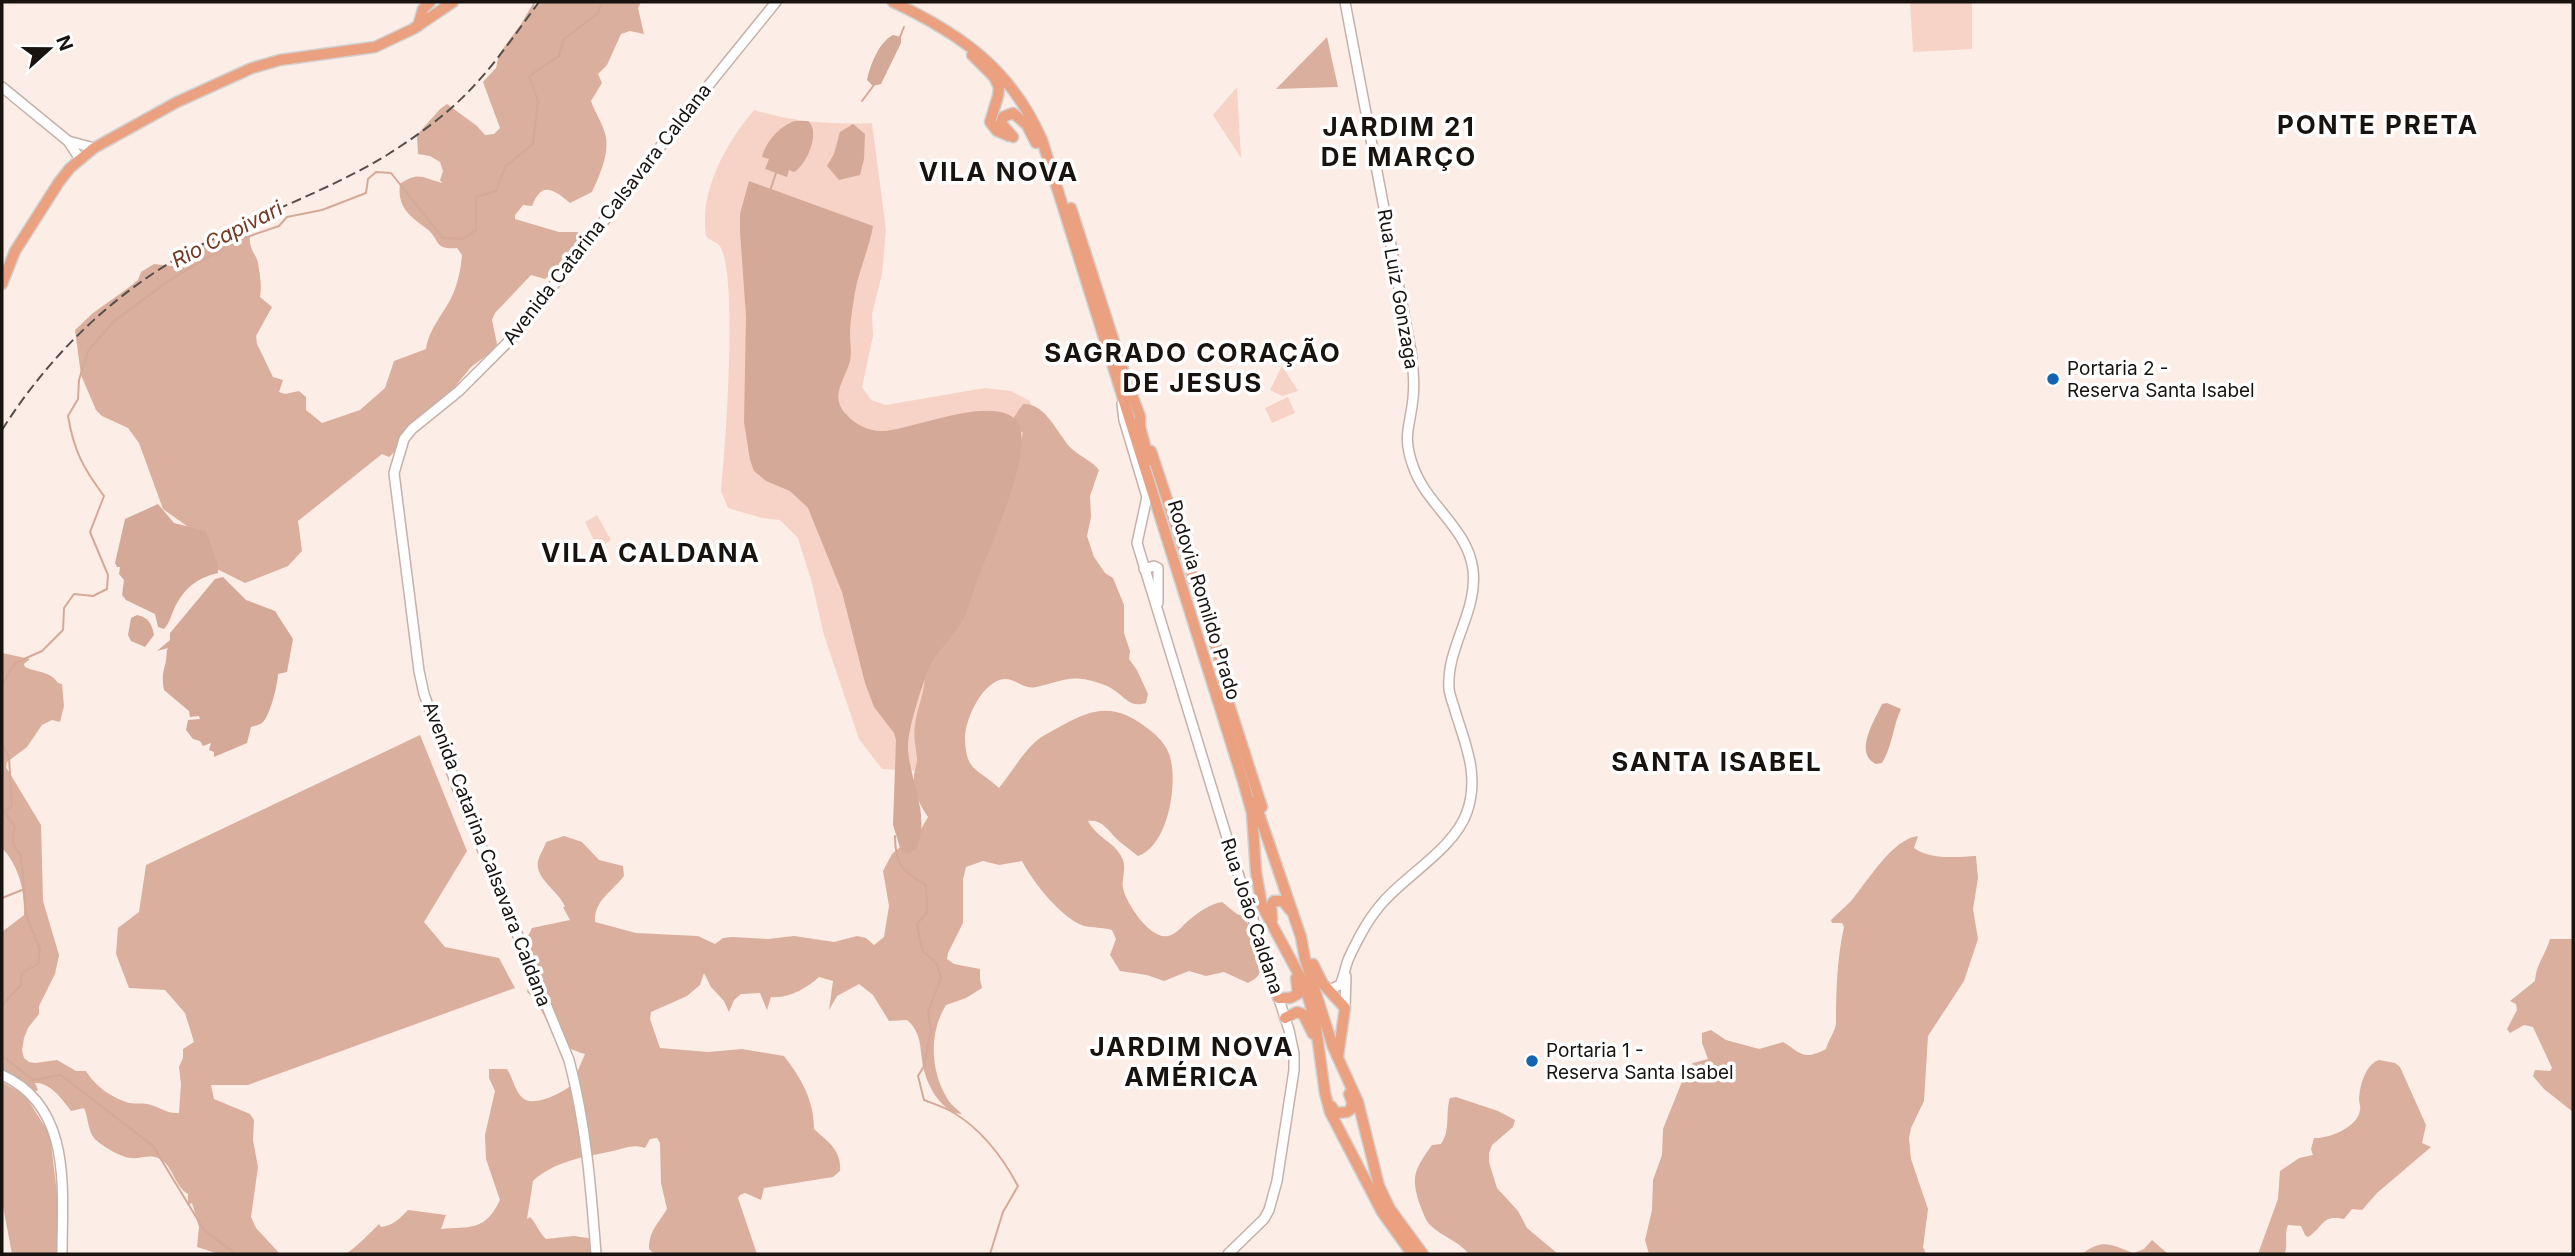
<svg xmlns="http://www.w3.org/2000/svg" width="2575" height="1256" viewBox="0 0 2575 1256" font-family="Inter,sans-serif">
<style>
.green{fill:#f6d3c6}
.forest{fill:#daaf9d}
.water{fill:#d5a998}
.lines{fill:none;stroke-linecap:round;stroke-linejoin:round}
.stream{stroke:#d5a998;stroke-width:2}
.secondary-casing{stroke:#c4b2aa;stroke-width:12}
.primary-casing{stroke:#d1d0cf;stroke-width:13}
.secondary{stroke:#fff;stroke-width:9}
.primary{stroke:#eba17f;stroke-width:10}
.rail{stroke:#574e4a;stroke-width:2;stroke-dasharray:10 5;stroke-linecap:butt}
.poi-dot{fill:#1365b3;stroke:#fff;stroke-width:2.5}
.labels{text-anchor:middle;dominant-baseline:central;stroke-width:7;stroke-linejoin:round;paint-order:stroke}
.street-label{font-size:19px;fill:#191310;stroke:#fff}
.poi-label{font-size:19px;fill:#191310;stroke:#fff;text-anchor:start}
.water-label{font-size:21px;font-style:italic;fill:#723a22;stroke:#fff}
.district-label{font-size:26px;font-weight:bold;letter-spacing:2px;fill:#191310;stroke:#fff}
</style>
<rect width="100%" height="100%" fill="#fdede7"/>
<g class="green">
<polygon points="1910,2 1972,2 1972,49 1913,52"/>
<polygon points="1237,87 1241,158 1213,115"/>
<path d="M754 110C793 122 831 125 872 123L886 230 882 274 872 314 873 336 862 387 871 400 886 405 985 388 1011 391 1030 401 1042 432 922 771 882 769 859 739 824 635 812 583 798 538 780 520 762 518 728 508 721 491C725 454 739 267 719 245 715 241 710 241 706 236 699 191 726 143 754 110Z"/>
<polygon points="1282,366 1298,391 1282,396 1270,390"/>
<polygon points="1288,397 1295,413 1272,423 1265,408"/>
<polygon points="597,515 611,540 598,549 585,522"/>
</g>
<g class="forest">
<path d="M534 2 535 8 541 2H641L638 8 644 34 630 31 621 34 607 65 598 74 602 83 591 101C595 113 604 125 606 138 609 155 599 177 592 192L570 203C562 196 546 182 538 195 535 198 534 202 532 206L523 205 515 215V219L559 232H577L585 236C584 259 562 266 545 279L531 275 495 313 492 320 497 344 494 350 471 367 449 394 423 413 404 443 389 457 382 454 298 521 302 551 288 566 245 583 219 570H210L191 529 163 509 139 443 128 428 102 416 96 410 81 375 75 330 93 313 128 288 138 280 141 272 154 264 179 267 188 252 219 233 228 229 245 228 250 236C249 251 255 251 258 263 260 275 262 286 260 297L272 307 256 336 257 344 273 377 283 380 279 392 285 394 299 391 306 397V410L322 423 360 410 385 388 394 361 426 349C429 328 445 312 453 294 458 282 461 268 462 255L457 248C433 250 441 240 427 229 410 216 397 208 400 184 418 171 423 178 442 183L440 180 443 171 440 162 430 156 418 154 417 135 440 109 447 104 477 126 485 135 494 134 500 128 483 82 496 68 499 54 521 24Z"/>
<polygon points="1327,37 1338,87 1276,89"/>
<path d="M1023 404C1047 403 1058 436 1072 449 1081 457 1092 461 1099 470L1090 496 1091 517 1087 536 1094 557 1105 573 1113 578 1124 605V633L1130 651 1129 659 1137 670 1148 694 1146 703C1130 708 1126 698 1114 690 1107 685 1097 682 1088 680 1069 675 1055 683 1036 687 1024 690 1016 679 1005 679 983 680 965 719 965 738 966 772 976 767 999 788 1013 771 1023 751 1040 738 1047 733 1056 729 1063 725 1098 705 1119 705 1151 731 1161 739 1169 749 1171 761 1177 789 1167 846 1138 856 1132 851 1126 847 1120 842 1109 833 1104 819 1088 821 1097 838 1114 842 1121 856 1128 868 1121 877 1123 888 1126 903 1150 940 1168 936 1177 934 1182 926 1189 920 1199 912 1210 904 1222 902L1237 914 1245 917C1250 930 1263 959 1260 971 1259 977 1253 980 1248 983L1224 972 1206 976 1189 971 1164 981 1147 975 1120 971 1110 955 1116 939 1112 930C1102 927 1093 928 1084 926 1062 919 1032 881 1022 861L999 865 983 861 966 867 963 879V923L948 953 947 959 954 964 980 969V979L982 988 966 998 946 1005C929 1032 930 1070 947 1098 950 1104 957 1109 962 1114 940 1113 924 1080 922 1060 920 1044 920 1031 907 1020L889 1021 873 995 859 984 837 996 829 1010 833 981 819 977C807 988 788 999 771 997L767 1010 760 993 741 994 734 1000 729 1012 724 1001 711 987 704 973 700 985 687 996 651 1012 650 1019 660 1048 708 1052 742 1049 784 1056C801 1078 814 1100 814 1129 827 1141 842 1150 840 1171L833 1177 764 1188 761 1200 745 1193 740 1195 738 1198 757 1254H654L649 1249C649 1230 659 1223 667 1209L661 1183 660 1143 657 1138 650 1139 645 1148C631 1143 622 1150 608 1152 583 1157 553 1162 533 1181L527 1219 530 1217C537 1224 539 1233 546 1239L574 1236 594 1239 597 1246 591 1254H346C357 1246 368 1235 379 1224L381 1227C393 1226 400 1218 408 1210L446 1215 441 1229C470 1226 485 1232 500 1200L486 1159 485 1135 495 1091 489 1078V1069H507C513 1078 515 1093 524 1099 538 1108 571 1088 580 1078L576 1075 585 1054C546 1044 551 1014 527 992L530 980 526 940 532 928 570 920 563 907H565C560 891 531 877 539 858 541 852 544 849 546 842L564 836 582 842 599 860 623 866 624 876C612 892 594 900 595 922L636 933 698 936 715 944 723 938 732 937 768 939 794 936 834 942 857 936 866 938 874 945 884 937 889 906 883 871 892 854 921 829 928 817C921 807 914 793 914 781 913 773 917 766 917 759 916 748 913 736 915 725 917 706 928 687 924 666L1011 473 1023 433 1013 424 1014 417Z"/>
<path d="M2 653 30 659 24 664 25 667C38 673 50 671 58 683L62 684 64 706 60 722 52 720 42 725 27 747 7 762 6 767 41 825 43 901 59 955 55 974 39 1006V1014L28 1028 24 1038 22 1051 24 1058 29 1062 35 1063 57 1060 76 1071H86C95 1086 113 1099 130 1103 136 1104 142 1103 147 1104 159 1106 166 1114 179 1113L181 1084 179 1067 183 1058V1049L194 1042 185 1013 165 990 129 988 116 954 118 928 139 912 146 865 420 735 467 851 424 922 445 947 499 958 515 988 248 1085H211L214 1099 250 1114 254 1120 253 1140 258 1167 251 1217 256 1228 280 1254H219L197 1247 199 1227 192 1203 188 1205V1194C174 1186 173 1164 158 1158 149 1154 140 1159 131 1158 122 1158 100 1145 94 1138 88 1131 88 1116 84 1108L71 1111C63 1100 50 1082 35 1083L38 1090 34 1092 12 1076 2 1072V932L24 915C25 891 19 866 2 848Z"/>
<path d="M1918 836 1914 848C1930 860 1957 857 1976 856L1978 878 1973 909 1978 939 1964 981 1928 1036 1924 1101 1911 1128 1909 1138 1911 1159 1928 1209 1923 1247 1926 1254H1649L1645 1240 1652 1210 1653 1180 1662 1155 1663 1129 1687 1069 1693 1063 1708 1059 1702 1043V1033L1711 1030 1726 1040 1759 1049 1783 1042C1801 1053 1803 1061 1826 1049 1828 1041 1835 1031 1836 1024 1836 992 1837 958 1844 927L1842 923H1832L1831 920C1837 914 1845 907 1851 901 1868 881 1892 839 1918 836Z"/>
<path d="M2550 939H2573V1112L2544 1089 2533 1076 2535 1070 2550 1071 2552 1068 2533 1027 2524 1025 2510 1033 2507 1029 2517 1010 2516 1004 2510 1001 2535 981C2536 964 2545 956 2550 939Z"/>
<path d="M2379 1060 2395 1063 2400 1067 2426 1125 2422 1143 2431 1147 2377 1193 2362 1210 2352 1209 2344 1219C2321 1214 2324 1227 2308 1237L2305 1235 2301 1226 2288 1225C2284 1234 2288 1244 2285 1253L2258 1254 2278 1199 2280 1171 2299 1158 2313 1155 2311 1149 2314 1138C2329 1139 2358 1127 2360 1110 2361 1106 2359 1103 2359 1099 2360 1085 2365 1065 2379 1060Z"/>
<polygon points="2,1082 25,1095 50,1135 58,1202 58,1254 12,1254 2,1201"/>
<path d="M1456 1097 1498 1111 1515 1120 1513 1127 1492 1145 1489 1153V1162L1497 1188 1518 1211 1527 1228 1558 1254H1469C1456 1239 1442 1237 1430 1225 1425 1220 1423 1212 1420 1205 1410 1176 1415 1169 1432 1145L1441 1144C1451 1130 1445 1112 1450 1098Z"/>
<path d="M2152 1240 2168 1254H2082C2104 1237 2112 1246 2134 1253L2144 1249Z"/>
</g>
<g class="water">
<path d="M893 35 901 37V43L881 84 873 86 867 80C870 65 879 42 893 35Z"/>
<path d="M795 121H808C821 131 807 165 794 172L789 170 787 177 765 169 769 159 762 157C766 141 780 126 795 121Z"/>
<polygon points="853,124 865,134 864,159 860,175 839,180 827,166 834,154 840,132"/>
<path d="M749 181 873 226C869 249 859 270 855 292 853 306 850 321 850 334 850 343 852 352 850 361 845 380 829 396 846 414 854 424 870 432 883 431 912 430 1003 390 1019 425 1032 455 991 545 979 576 974 589 970 604 965 616 955 637 935 651 927 673 920 692 907 731 908 750 911 784 930 815 917 848L909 854 901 851 893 825 896 740 894 733 874 707 865 683 842 592 808 508 790 491 766 481 754 471 750 460 744 422 746 316 740 232V214Z"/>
<path d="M158 504 174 523 206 531 217 563 218 573C197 578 184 588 174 609 171 616 170 622 164 629L158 627 155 614 126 600 122 595 124 580 119 574 120 567H117L115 563 125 519Z"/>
<path d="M223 577 246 600 275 611 293 639 287 672 278 674C278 683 270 717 262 723 261 724 252 727 251 727L247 743 214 757V752L209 750 211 743 203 746 200 741 193 739 186 730 188 720 200 719 199 716 190 717 189 711 164 690C161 674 164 672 166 660 167 655 166 651 168 648L157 651 170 640V633L215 579Z"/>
<path d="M137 615C148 617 152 624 154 635L145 647 131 641 128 635 131 618Z"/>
<path d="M1887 703 1901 709C1893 726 1892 747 1882 763L1876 764C1853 753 1875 720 1882 704Z"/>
</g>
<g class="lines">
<g class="stream">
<polyline points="900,37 904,27"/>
<polyline points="862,101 874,85"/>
<polyline points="770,191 776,173"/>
<path d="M2 685 15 663 42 651 63 630 64 608 74 594 93 596 107 589 108 575 90 532 104 496C83 468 74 451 68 416L78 399 79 380 88 351 113 322 167 282 235 241 279 226 287 217 322 210 366 193 368 179 376 172 391 173 443 238 463 239 476 230V197L496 191 505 167 533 144 538 101 529 76 559 56 564 39 598 13 602 2"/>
<path d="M2 743 9 758 12 806 4 812 15 827C12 839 11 846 21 855L26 915 40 949 38 964 22 973 21 985 2 1005"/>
<path d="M895 836C895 865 902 871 926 885L927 912 917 924 922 950 937 964 941 978 928 1012 931 1031 924 1066 918 1076 924 1100C934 1104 945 1107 954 1113 982 1130 1003 1158 1018 1186L1003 1212 990 1254"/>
<polyline points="2,898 22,890"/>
<polyline points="2,1056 33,1080 61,1075 153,1146 204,1230 236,1254"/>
</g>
<defs>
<g id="secondary">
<polyline points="2,87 68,141 80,159"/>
<polyline points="68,141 94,148"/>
<polyline points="1122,404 1124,420 1147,497 1137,543 1235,864 1289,1030 1294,1054 1294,1070 1277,1181 1269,1210 1264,1219 1228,1254"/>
<polyline points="1144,569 1154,566 1158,568 1158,603"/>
<path d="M1329 990 1340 985C1344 977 1345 968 1348 960 1357 940 1369 917 1384 901 1408 874 1455 847 1467 812 1479 777 1467 748 1456 714 1454 706 1450 697 1449 689 1446 647 1478 612 1473 570 1468 528 1426 505 1413 466 1402 435 1410 428 1413 398 1415 382 1413 366 1411 351L1345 2"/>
<polyline points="1345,1008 1346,976"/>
<path d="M2 1075C73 1107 62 1190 62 1254"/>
<path d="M596 1254C591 1188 586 1124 569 1060L458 790 424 694 419 671 394 473 404 439 412 429 459 391 513 337 636 180 674 128 776 2"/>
</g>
<g id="primary">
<path d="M893 2C961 34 1011 69 1042 140L1243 781 1252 813 1256 872 1262 906 1304 984 1315 1020 1325 1093 1330 1112 1382 1212 1412 1254"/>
<polyline points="418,26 423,9 430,2"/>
<polyline points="972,55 994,77 999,87 998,96 990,122 997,131 1009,136"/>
<polyline points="1013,137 1001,123 1003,117 1013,113 1027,125 1036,143"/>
<polyline points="1071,208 1128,385 1140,416 1140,427 1149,460"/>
<polyline points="2,284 15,251 59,182 70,168 94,148 177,102 252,68 280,60 375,47 413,29 453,2"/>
<polyline points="1151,451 1218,653 1226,695 1262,807"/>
<polyline points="1255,802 1301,937 1305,959 1333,1047 1358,1102 1379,1186 1390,1209 1423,1254"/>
<polyline points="1272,919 1271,905 1274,901 1283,901 1290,910"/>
<polyline points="1313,964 1323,984 1345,1008 1338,1056"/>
<polyline points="1278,998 1290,998 1298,994 1296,978"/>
<polyline points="1285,1018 1297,1012 1303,1014 1313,1034"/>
<polyline points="1331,1106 1336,1113 1347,1112 1351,1109 1352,1102 1349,1094"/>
</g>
</defs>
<use href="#secondary" class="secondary-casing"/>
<use href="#primary" class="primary-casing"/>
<use href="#secondary" class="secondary"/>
<use href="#primary" class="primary"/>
<path class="rail" d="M2 430C52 351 119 288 201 245 262 213 328 191 387 155 415 137 444 117 467 93 494 66 516 33 539 2"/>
</g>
<g class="poi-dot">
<circle cx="2053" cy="379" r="7"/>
<circle cx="1532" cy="1061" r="7"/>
</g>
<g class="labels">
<g class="street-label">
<text transform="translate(607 214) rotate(-52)">Avenida Catarina Calsavara Caldana</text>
<text transform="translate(1398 289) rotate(80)">Rua Luiz Gonzaga</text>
<text transform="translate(1204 600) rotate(73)">Rodovia Romildo Prado</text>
<text transform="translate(487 854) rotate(69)">Avenida Catarina Calsavara Caldana</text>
<text transform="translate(1252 916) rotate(72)">Rua João Caldana</text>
</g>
<g class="poi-label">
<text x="2067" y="368">Portaria 2 -<tspan x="2067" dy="22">Reserva Santa Isabel</tspan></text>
<text x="1546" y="1050">Portaria 1 -<tspan x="1546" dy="22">Reserva Santa Isabel</tspan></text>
</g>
<g class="water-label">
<text transform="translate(227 234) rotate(-27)">Rio Capivari</text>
</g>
<g class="district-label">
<text x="2378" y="124">PONTE PRETA</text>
<text x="1399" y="126">JARDIM 21<tspan x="1399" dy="30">DE MARÇO</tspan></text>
<text x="999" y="171">VILA NOVA</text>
<text x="1193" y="352">SAGRADO CORAÇÃO<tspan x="1193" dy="30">DE JESUS</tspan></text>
<text x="651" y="552">VILA CALDANA</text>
<text x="1717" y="761">SANTA ISABEL</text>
<text x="1192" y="1046">JARDIM NOVA<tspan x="1192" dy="30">AMÉRICA</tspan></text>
</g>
</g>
<rect width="2575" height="1256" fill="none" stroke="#191310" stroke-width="7"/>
<g transform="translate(49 49) rotate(69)" stroke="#ffffff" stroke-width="5" paint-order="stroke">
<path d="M0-5L12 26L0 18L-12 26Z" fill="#191310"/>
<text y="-10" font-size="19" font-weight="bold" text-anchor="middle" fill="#191310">N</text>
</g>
</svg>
